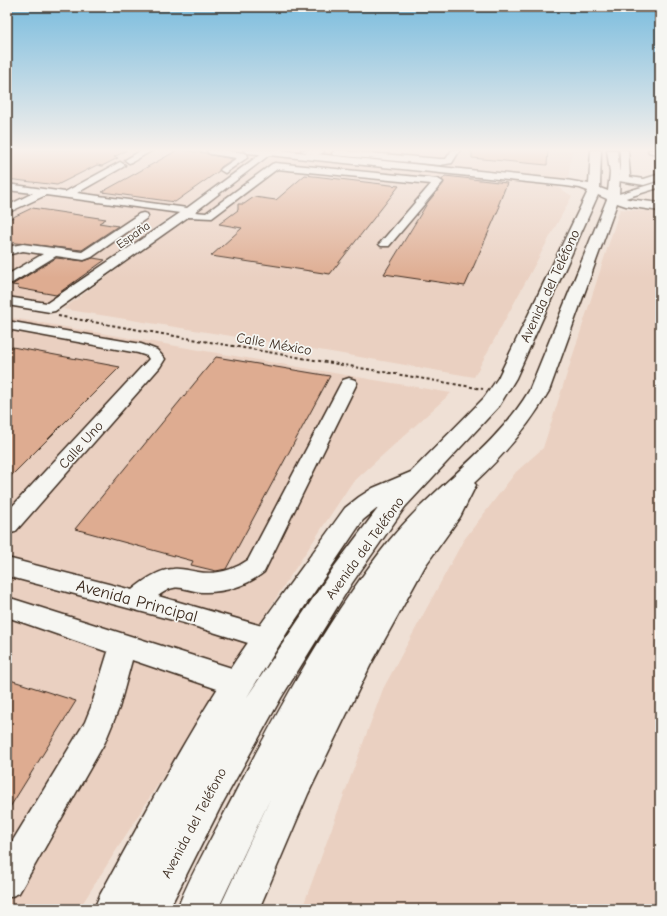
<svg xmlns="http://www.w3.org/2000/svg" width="667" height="916" viewBox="0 0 667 916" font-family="'Comic Neue',sans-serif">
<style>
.built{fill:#ead0c1}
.building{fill:#deac91;stroke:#3b2a1e}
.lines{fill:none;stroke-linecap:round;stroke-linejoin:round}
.minor-casing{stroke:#3b2a1e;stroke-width:3}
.major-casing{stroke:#3b2a1e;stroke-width:3}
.path{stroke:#3b2a1e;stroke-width:2;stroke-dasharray:3 2.5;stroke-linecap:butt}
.minor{fill:#f6f6f2;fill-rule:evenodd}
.major{fill:#f6f6f2;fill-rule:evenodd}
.labels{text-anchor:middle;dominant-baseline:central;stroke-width:3.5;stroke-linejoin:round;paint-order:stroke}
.far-street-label{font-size:12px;fill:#3b2a1e;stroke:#f6f6f2}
.street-label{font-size:14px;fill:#3b2a1e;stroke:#f6f6f2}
.near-street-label{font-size:17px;fill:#3b2a1e;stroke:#f6f6f2}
</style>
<rect width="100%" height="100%" fill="#efe0d5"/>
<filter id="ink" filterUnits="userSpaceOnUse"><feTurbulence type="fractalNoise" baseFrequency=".025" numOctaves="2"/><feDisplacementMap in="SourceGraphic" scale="8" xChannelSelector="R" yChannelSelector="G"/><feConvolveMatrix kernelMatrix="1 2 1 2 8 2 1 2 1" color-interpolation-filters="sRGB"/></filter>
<g filter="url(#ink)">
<g class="built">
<polygon points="7,150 213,150 259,155 46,303 7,297"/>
<polygon points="273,150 572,150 568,180"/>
<polygon points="272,156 544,184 558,187 572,196 474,377 331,352 63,309"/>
<polygon points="620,209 660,212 660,909 302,909 383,689 463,541 516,472 543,448"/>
<polygon points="7,317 451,393 351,484 287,581 79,909 7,909"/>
</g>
<g class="building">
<polygon points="7,150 127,150 114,157 118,158 102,166 97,165 57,185 7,179"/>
<polygon points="178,150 206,153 211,155 233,159 221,167 219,171 175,202 102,192"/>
<polygon points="472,150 548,150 547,165 472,158"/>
<polygon points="305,175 399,186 330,274 211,256 242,228 219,224 238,210 238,204 244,204 254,197 276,200"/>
<polygon points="445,176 507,183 498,206 500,206 465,286 384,274 428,202 444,183 442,180"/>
<polygon points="32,208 106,219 99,223 118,226 82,250 7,242 7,220"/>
<polygon points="56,258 84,261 93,258 105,260 56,295 17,288 19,286 12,285"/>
<polygon points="7,346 120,367 7,480"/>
<polygon points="216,357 330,376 226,569 216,571 191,565 193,561 75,529"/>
<polygon points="7,679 76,701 7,812"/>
</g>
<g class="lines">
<defs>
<g id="minor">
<polygon points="142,150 153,150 132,162 129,163 125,160"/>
<polygon points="207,150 223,150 244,153 247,154 248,157 225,173 220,170 222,168 237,158 211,154 208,153"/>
<polygon points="266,150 272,150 273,152 195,212 206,213 272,164 275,163 438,179 443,182 389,246 381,246 379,244 381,242 431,184 277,169 212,218 188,217 55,311 50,312 7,305 7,297 47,303 180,213 46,195 7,213 7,206 33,193 7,190 7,184 65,192 120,162 125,165 123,167 77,193 187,208"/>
<path d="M301 150H323L324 152C319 156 306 154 301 150Z"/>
<polygon points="336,150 440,159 446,159 452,150 460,150 452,163 440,165 333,155 332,153"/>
<polygon points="620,150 628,150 630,177 644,179 660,174 660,180 644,185 612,180 610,178 612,176 620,176"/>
<polygon points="648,150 660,150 660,155 649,152"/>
<polygon points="655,183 658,184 660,186 658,188 616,201 611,198 612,196"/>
<polygon points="143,213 147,214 148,216 147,218 92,257 84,260 56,256 12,283 7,284 7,275 43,254 23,251 7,255 7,247 23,244 82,252 139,214"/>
<polygon points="7,321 141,344 157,350 165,359 160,367 15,532 7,534 7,512 149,359 147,356 138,353 7,329"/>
<path d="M349 378 355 380 357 383 264 572C247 586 224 593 202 592 181 590 178 581 158 596L276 630 280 638 276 646 267 649 184 623 7 576V558L132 590C144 580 158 570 173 569 182 568 190 571 198 572 216 575 234 570 248 560L341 383 343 380Z"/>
<polygon points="7,597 238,670 247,674 251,683 247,692 238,696 132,660 119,708 105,742 19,893 7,898 7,850 85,722 91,707 108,652 7,617"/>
</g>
<path id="major" d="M243 150H279L566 180 589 184 591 150H601L600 188 608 191 610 173 607 150H617L620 173 619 195 628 199 660 203V211L626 206 617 203 549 391C529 426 504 455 474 483L476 485 460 517 425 566 370 666 308 794 259 909H219L271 797 218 909H177C194 867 218 827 238 787 283 702 329 616 389 541 432 487 493 451 529 391L607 199 598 195 516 378 499 406 405 507 352 583 281 698 222 804 169 909H94L100 895C144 816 186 735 236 660 271 608 309 559 345 508L359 497 373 488 411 472 484 398 498 378 588 191 580 188 566 186 248 153ZM379 507 334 567 247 697 288 631 363 520Z"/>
</defs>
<use href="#minor" class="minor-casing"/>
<use href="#major" class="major-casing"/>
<polyline class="path" points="58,316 483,389"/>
<use href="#minor" class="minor"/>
<use href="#major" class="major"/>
</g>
</g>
<linearGradient id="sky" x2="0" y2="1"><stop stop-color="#7abcde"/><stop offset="0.54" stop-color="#f8f1ec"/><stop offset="1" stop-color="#f8f1ec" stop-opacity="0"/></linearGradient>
<rect width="667" height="278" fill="url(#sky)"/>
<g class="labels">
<g class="far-street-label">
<text transform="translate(133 235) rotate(-35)">España</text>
</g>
<g class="street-label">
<text transform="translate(550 286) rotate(-65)">Avenida del Teléfono</text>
<text transform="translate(274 344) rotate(10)">Calle México</text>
<text transform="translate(81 445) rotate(-48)">Calle Uno</text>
<text transform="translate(365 548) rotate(-54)">Avenida del Teléfono</text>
<text transform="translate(194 823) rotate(-62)">Avenida del Teléfono</text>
</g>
<g class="near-street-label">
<text transform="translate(137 601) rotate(15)">Avenida Principal</text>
</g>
</g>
<rect width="667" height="916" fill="none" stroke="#f6f6f2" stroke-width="24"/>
<rect x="12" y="12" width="643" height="892" fill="none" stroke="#3b2a1e" stroke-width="1.5" filter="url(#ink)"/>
</svg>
